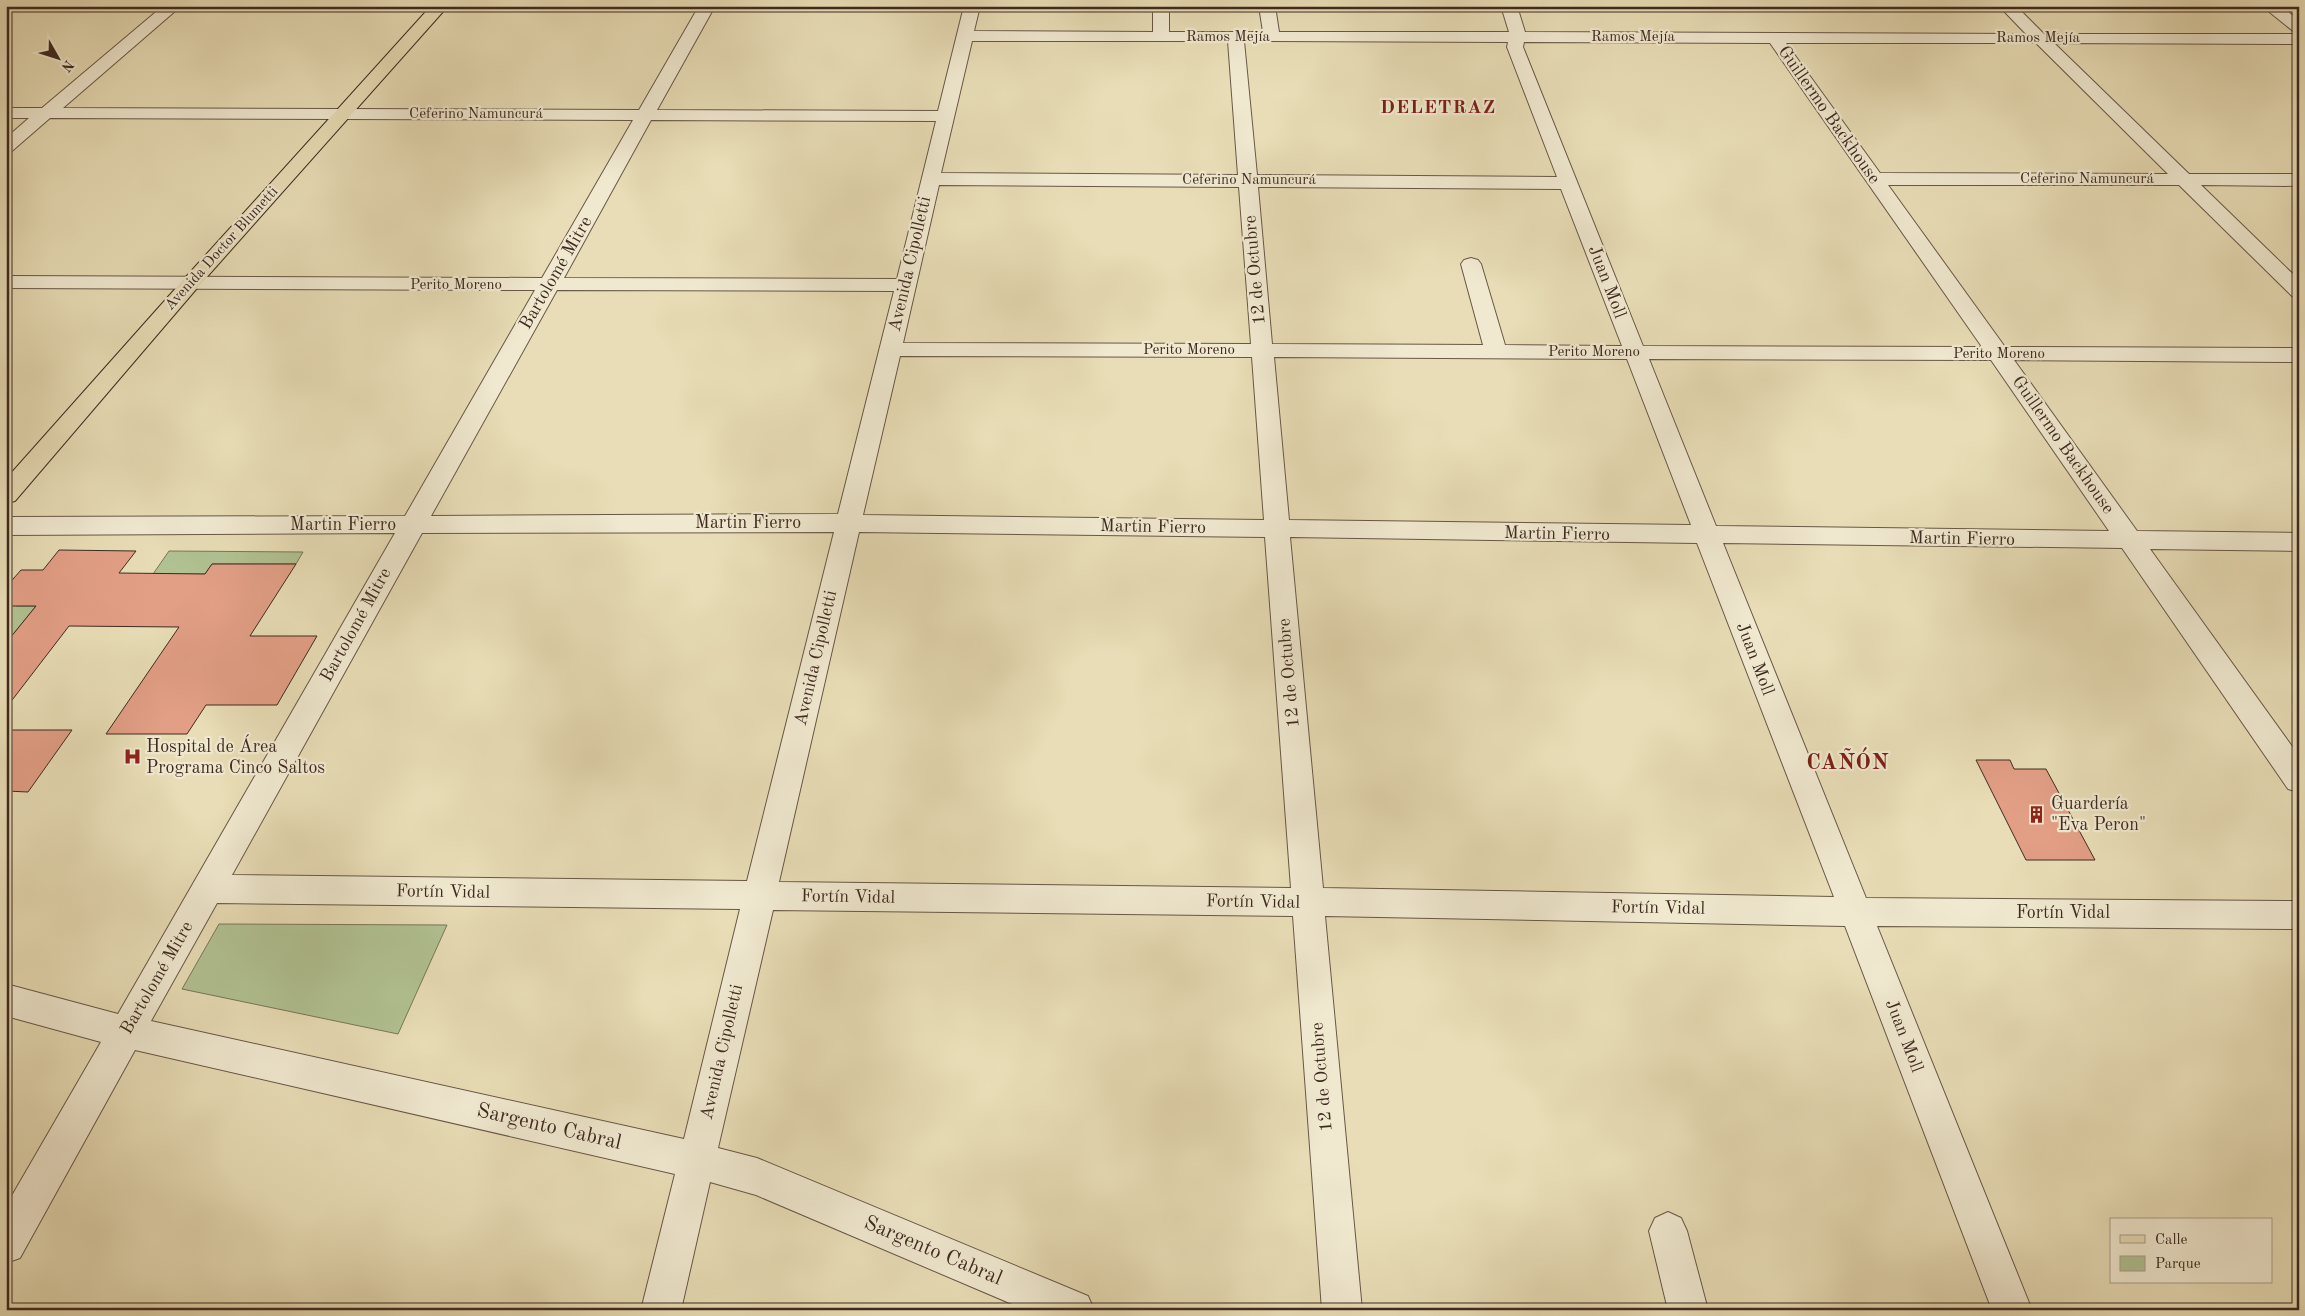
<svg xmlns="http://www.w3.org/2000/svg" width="2305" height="1316" viewBox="0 0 2305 1316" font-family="'Old Standard TT',serif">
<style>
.green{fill:#b1c292;stroke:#787659}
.building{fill:#e29f86;stroke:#3e2a20}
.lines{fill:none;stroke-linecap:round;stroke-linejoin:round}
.minor-casing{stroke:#685746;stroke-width:2}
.major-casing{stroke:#3e2a20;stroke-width:2}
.minor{fill:#f0e9d0;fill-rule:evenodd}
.major{fill:#e8ddb6;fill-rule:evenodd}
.labels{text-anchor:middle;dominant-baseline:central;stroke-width:4.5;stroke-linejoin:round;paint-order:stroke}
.far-street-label{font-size:15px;fill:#3e2a20;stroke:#f0e9d0}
.street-label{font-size:18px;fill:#3e2a20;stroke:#f0e9d0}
.poi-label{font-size:18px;fill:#3e2a20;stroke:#f0e9d0;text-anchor:start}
.far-district-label{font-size:19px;font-weight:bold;letter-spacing:1px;fill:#7a1f14;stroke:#f0e9d0}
.near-street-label{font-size:21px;fill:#3e2a20;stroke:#f0e9d0}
.district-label{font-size:22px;font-weight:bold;letter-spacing:1px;fill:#7a1f14;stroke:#f0e9d0}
</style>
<rect width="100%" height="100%" fill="#e8ddb6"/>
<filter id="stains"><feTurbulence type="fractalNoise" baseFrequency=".004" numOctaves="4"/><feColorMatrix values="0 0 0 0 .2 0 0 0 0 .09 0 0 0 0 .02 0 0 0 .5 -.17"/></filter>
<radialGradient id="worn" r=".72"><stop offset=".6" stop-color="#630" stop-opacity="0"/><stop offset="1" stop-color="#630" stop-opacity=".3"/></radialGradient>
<g class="green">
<polygon points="169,551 303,552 296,564 212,564 205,574 153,574"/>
<polygon points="6,587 16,606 36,606 6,643"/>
<polygon points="219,924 447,925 398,1034 182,989"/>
</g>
<g class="building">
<polygon points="59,550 136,551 119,573 205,574 212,564 296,564 250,636 317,636 277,705 206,705 187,734 106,734 179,627 69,626 6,708 6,643 36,606 6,606 6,587 21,570 43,570"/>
<polygon points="6,730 72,730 28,792 6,791"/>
<polygon points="1976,760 2010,760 2014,769 2046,769 2095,860 2026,860"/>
</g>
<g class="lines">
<defs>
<g id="minor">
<path d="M163 6H181L63 108 639 110 699 6H715L657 110 938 111 964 6H980L974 31 1153 32V6H1169V32H1263L1259 6H1275L1279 32H1509L1501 6H1517L1525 32 2026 34 1999 6H2016L2044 34H2299V44L2054 43 2189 174H2299V186L2201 185 2299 280V298L2292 296 2179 185H1888L2005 347 2299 348V362L2014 360 2137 531 2299 533V551L2150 549 2299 756V792L2288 789 2122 548 1723 543 1866 898 2299 901V929L1877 926 2032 1310H1992L1845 926 1325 916 1362 1310H1322L1293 916 773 910 718 1148 757 1158 1088 1296 1094 1310H1026L756 1195 710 1182 681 1310H641L675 1174 135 1050 20 1258 6 1263V1206L101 1042 6 1016V984L118 1014 395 533 6 535V517L405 516 535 290 6 288V276L542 278 633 120 50 118 12 151 6 152V138L29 118H6V108H42ZM972 41H1228L1238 175 941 173ZM1244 41 1508 42 1507 47 1557 177 1257 175ZM1524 42 1770 43 1982 347 1643 346 1523 47ZM1786 43H2036L2168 174 1880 173ZM651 120 936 121 897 279 564 278ZM939 185 1239 187 1251 344 903 343ZM1258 187 1561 189 1622 346 1505 345 1481 264 1478 260 1471 258 1464 260 1461 264 1483 345 1272 344ZM557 290 894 291 838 514 431 516ZM900 356 1252 357 1264 520 863 515ZM1274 357 1627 359 1691 525 1289 520ZM1649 359 1991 360 2109 531 1716 526ZM834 532 747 881 232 875 422 533ZM859 532 1265 537 1291 888 779 882ZM1290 537 1697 543 1834 897 1323 888ZM217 903 740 909 684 1139 151 1021Z"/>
<polygon points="2262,6 2280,6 2299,20 2299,33 2293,31"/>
<polygon points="1668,1212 1681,1218 1687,1231 1708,1310 1668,1310 1649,1231 1655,1218"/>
</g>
<polygon id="major" points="431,6 448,6 198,287 15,501 6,503 6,479 184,279"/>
</defs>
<use href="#minor" class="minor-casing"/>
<use href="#major" class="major-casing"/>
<use href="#minor" class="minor"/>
<use href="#major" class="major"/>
</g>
<defs>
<symbol id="hospital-bare" viewBox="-9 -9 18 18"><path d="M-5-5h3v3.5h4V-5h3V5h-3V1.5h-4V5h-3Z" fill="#8f2418" stroke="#f0e9d0" stroke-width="2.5" paint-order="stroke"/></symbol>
<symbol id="building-bare" viewBox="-9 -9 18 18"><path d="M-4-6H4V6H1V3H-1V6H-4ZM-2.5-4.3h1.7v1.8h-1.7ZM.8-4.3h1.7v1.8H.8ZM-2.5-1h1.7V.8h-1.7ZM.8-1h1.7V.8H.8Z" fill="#8f2418" stroke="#f0e9d0" stroke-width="2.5" paint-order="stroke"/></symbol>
</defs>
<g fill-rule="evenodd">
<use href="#hospital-bare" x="120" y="744" width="25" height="25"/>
<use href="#building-bare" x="2024" y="802" width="25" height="25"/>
</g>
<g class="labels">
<g class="far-street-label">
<text x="1228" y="37">Ramos Mejía</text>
<text x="1633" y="37">Ramos Mejía</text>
<text x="2038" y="38">Ramos Mejía</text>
<text x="476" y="114">Ceferino Namuncurá</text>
<text x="2087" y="179">Ceferino Namuncurá</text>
<text x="1249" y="180">Ceferino Namuncurá</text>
<text transform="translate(222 249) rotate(-48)">Avenida Doctor Blumetti</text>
<text x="456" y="285">Perito Moreno</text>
<text x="1189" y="350">Perito Moreno</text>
<text x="1594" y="352">Perito Moreno</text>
<text x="1999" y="354">Perito Moreno</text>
</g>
<g class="street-label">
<text transform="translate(1829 115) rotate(55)">Guillermo Backhouse</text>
<text transform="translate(910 264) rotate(-77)">Avenida Cipolletti</text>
<text transform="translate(1255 270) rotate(-95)">12 de Octubre</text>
<text transform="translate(556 273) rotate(-60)">Bartolomé Mitre</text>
<text transform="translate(1607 282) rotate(69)">Juan Moll</text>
<text transform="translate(2063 445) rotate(55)">Guillermo Backhouse</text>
<text x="748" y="523">Martin Fierro</text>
<text x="343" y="525">Martin Fierro</text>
<text transform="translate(1153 527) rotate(1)">Martin Fierro</text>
<text transform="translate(1557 534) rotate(1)">Martin Fierro</text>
<text transform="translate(1962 539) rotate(1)">Martin Fierro</text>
<text transform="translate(356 625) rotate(-61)">Bartolomé Mitre</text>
<text transform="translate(816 658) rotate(-77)">Avenida Cipolletti</text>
<text transform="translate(1755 659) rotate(69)">Juan Moll</text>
<text transform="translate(1289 673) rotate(-95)">12 de Octubre</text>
<text transform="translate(443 892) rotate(1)">Fortín Vidal</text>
<text transform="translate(848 897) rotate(1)">Fortín Vidal</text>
<text transform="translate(1253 902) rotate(1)">Fortín Vidal</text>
<text transform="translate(1658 908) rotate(1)">Fortín Vidal</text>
<text x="2063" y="913">Fortín Vidal</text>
<text transform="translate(157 978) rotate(-60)">Bartolomé Mitre</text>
<text transform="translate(1904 1036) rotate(69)">Juan Moll</text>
<text transform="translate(722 1052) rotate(-77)">Avenida Cipolletti</text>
<text transform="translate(1322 1077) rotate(-95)">12 de Octubre</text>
</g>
<g class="poi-label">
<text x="146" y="747">Hospital de Área<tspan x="146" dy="21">Programa Cinco Saltos</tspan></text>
<text x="2051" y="804">Guardería<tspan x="2051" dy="21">"Eva Peron"</tspan></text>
</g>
<g class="far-district-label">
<text x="1438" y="108">DELETRAZ</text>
</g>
<g class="near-street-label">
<text transform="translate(549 1127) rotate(13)">Sargento Cabral</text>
<text transform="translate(933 1251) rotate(23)">Sargento Cabral</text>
</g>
<g class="district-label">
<text x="1848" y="763">CAÑÓN</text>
</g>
</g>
<rect width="2305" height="1316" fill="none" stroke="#e8ddb6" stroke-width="25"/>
<rect x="8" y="8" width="2290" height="1301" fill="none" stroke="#3e2a20" stroke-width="2.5"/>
<rect x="12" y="12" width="2280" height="1291" fill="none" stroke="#3e2a20"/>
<rect x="2110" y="1218" width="162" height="65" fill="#f0e9d0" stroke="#a99d8a"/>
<rect x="2120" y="1235" width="25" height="8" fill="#e8ddb6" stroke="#a99d8a"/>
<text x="2155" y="1244" font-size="15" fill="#3e2a20">Calle</text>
<rect x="2120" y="1256" width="25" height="15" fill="#b1c292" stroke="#a99d8a"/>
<text x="2155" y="1268" font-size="15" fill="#3e2a20">Parque</text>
<g transform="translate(58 58) rotate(129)" stroke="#f0e9d0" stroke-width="4" paint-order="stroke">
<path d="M0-4L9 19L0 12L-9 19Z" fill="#3e2a20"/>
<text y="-8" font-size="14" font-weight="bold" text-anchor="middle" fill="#3e2a20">N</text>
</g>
<rect width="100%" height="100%" filter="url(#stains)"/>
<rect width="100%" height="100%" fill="url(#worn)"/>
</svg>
